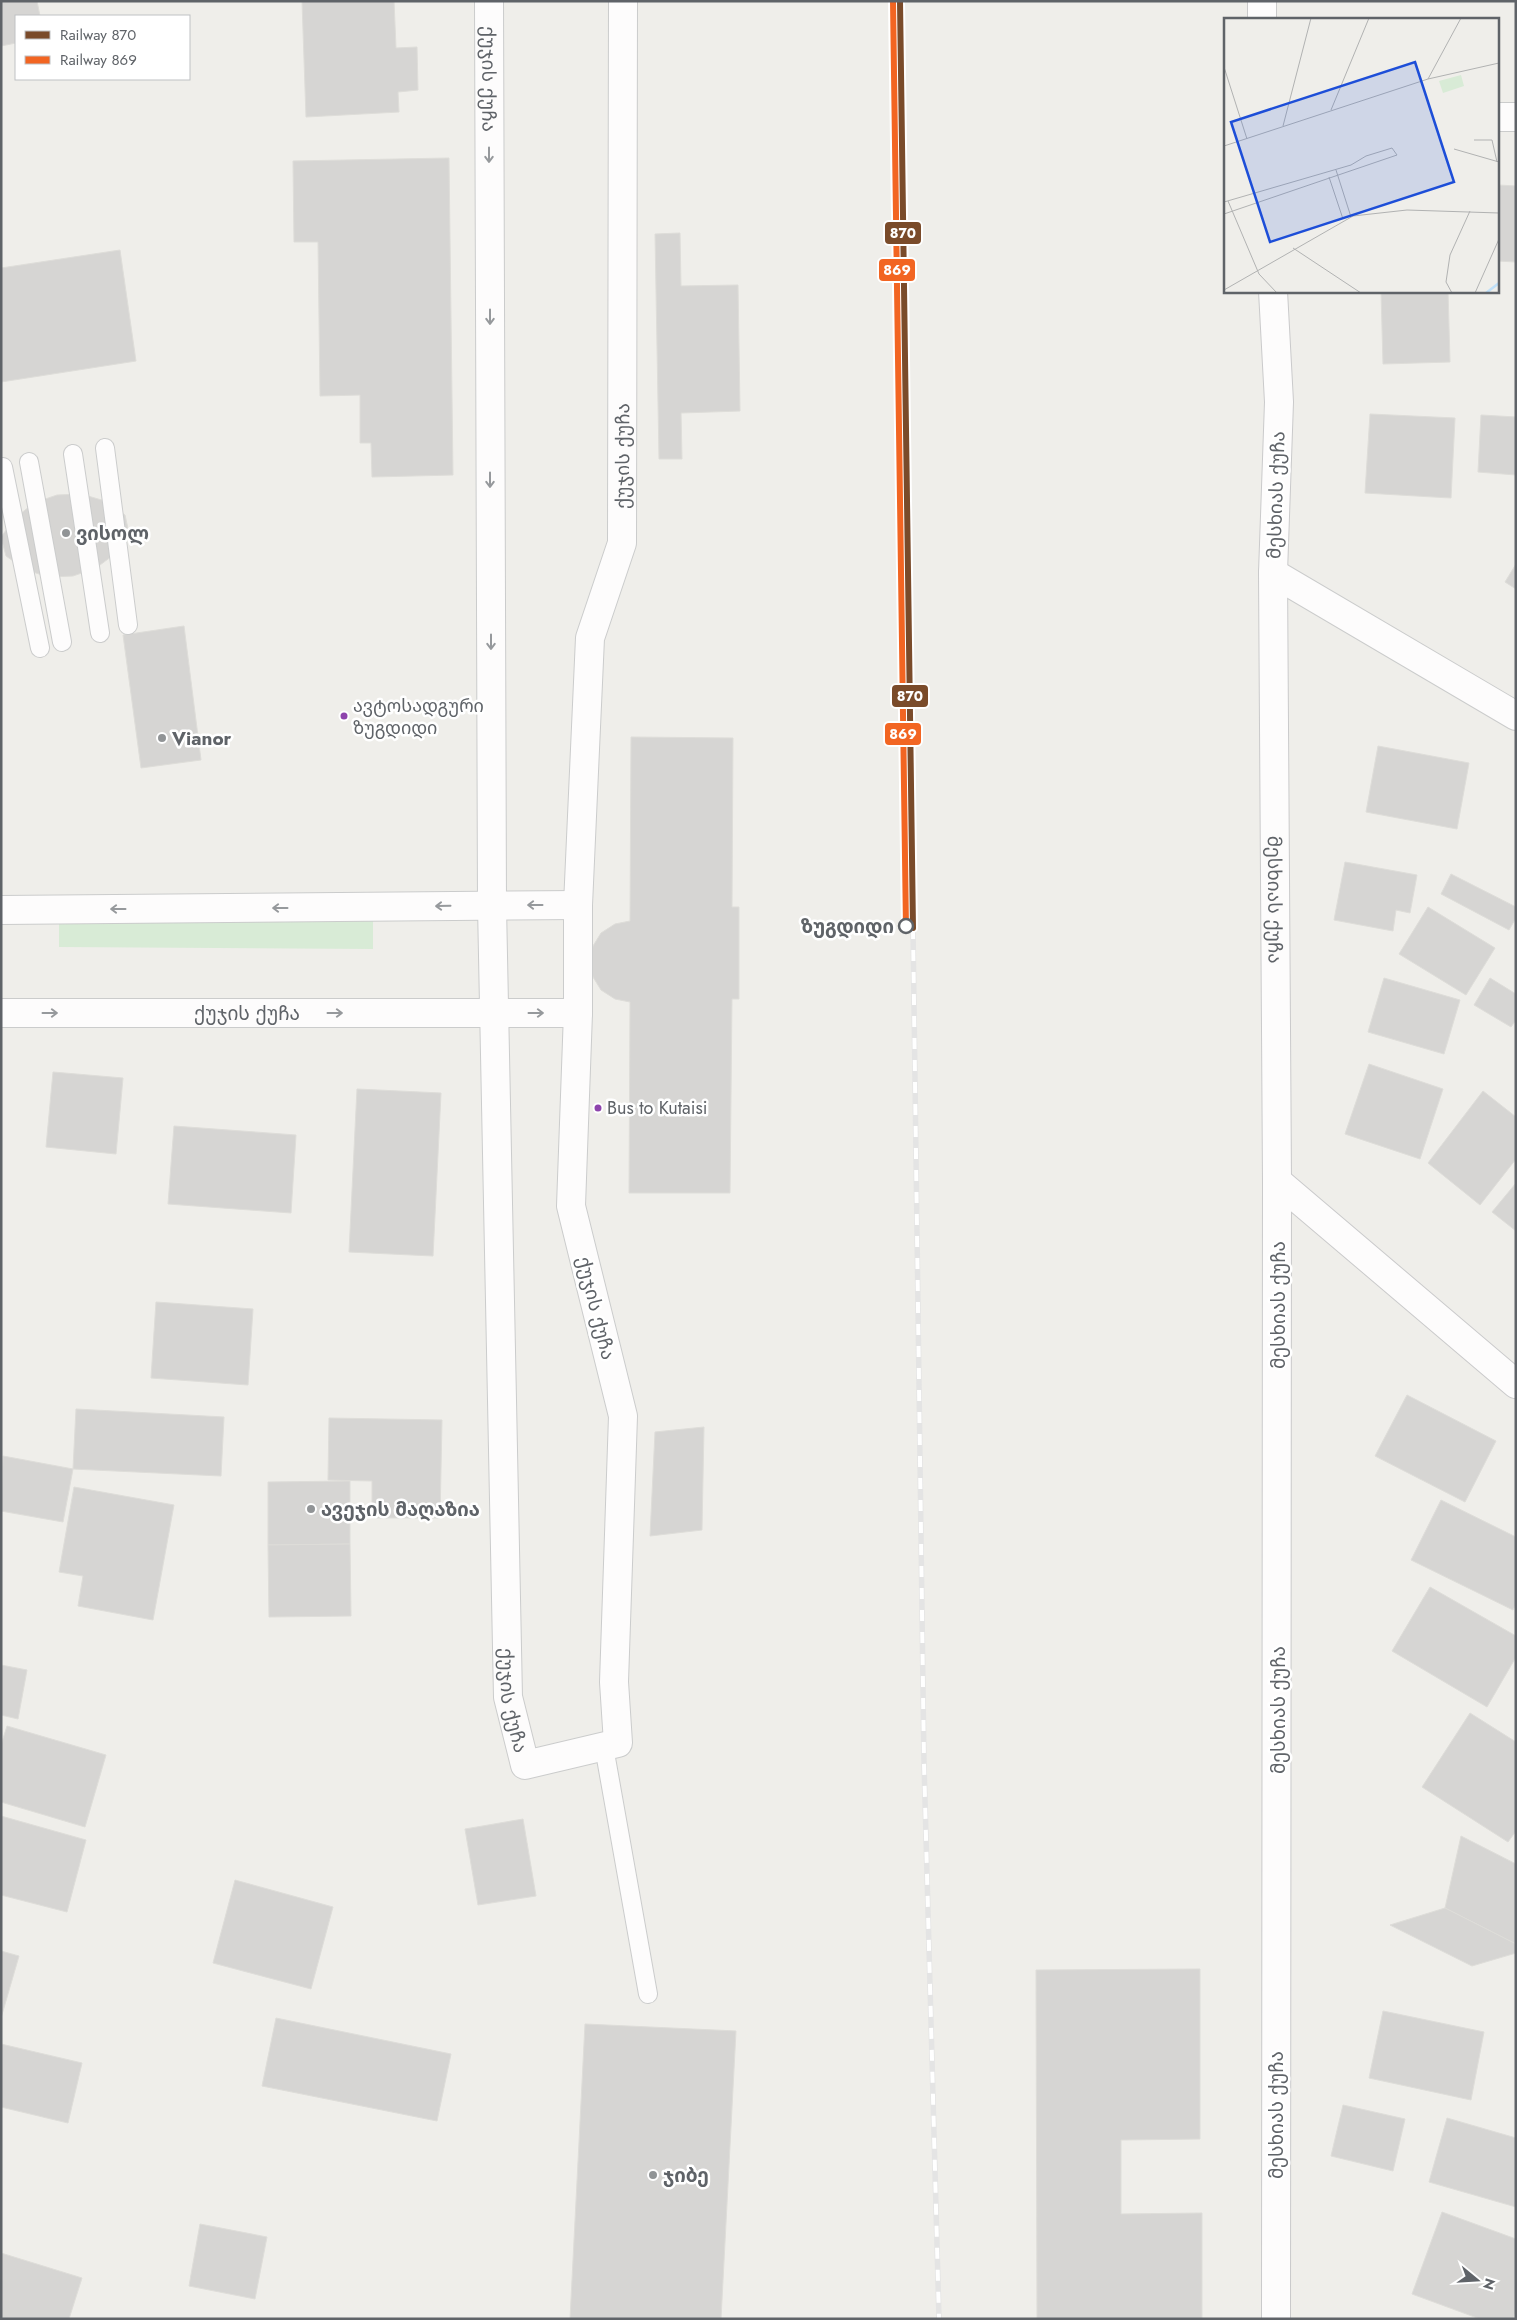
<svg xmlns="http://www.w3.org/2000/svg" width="1517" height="2320" viewBox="0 0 1517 2320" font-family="Jost,'Noto Sans Georgian',sans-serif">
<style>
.green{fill:#d8ebd6}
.building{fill:#d6d5d3;stroke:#deddd9}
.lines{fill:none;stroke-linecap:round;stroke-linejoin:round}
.lane-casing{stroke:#cbcccc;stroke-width:20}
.street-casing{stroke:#cbcccc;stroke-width:30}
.secondary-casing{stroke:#cacacb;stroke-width:30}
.lane{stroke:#fdfcfc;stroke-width:18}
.street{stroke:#fdfcfc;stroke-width:28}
.secondary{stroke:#fdfcfc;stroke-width:28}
.rail-casing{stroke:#e4e4e4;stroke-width:5.5}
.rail{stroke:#fff;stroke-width:4;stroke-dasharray:11;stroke-linecap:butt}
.rail-1-casing{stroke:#fff;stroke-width:10}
.rail-2-casing{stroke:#fff;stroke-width:10}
.rail-1{stroke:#7a4b2a;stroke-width:6}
.rail-2{stroke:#f26522;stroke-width:6}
.oneway{stroke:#96999c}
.poi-dot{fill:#919496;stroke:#fff;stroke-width:2}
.bus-dot{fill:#8e44ad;stroke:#fff;stroke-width:2}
.stop-dot{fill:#fff;stroke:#5f6368;stroke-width:2.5}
.labels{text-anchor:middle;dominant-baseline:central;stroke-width:5;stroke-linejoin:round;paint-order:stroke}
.bus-label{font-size:18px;fill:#5f6368;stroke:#fff;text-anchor:start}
.street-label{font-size:19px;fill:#5f6368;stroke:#fff}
.poi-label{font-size:19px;font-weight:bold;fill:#5f6368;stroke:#fff;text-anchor:start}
.stop-label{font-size:19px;font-weight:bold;fill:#5f6368;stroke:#fff;text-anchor:end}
.inset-river{fill:none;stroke:#bfe0f9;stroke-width:2.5}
.inset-road{fill:none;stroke:#b1b2b2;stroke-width:1}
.view{fill:#1d4ed8;fill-opacity:0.15;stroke:#1d4ed8;stroke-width:2.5}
.inset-edge{fill:none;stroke:#5f6368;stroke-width:2.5}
.line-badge{stroke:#fff;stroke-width:2}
.badge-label{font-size:14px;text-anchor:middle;font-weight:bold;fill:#fff}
</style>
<rect width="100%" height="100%" fill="#efeeea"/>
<polygon class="green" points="59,913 373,916 373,949 59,947"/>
<g class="building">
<polygon points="1,1 37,1 40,16 16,16 16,43 1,46"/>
<polygon points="302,1 394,1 396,48 417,47 418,90 398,92 399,112 306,117"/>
<polygon points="449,158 453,475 372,477 371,443 360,443 360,395 320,396 318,242 294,242 293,161"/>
<polygon points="1498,185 1516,186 1516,262 1498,261"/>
<polygon points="680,233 681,286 738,285 740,411 681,413 682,459 659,459 655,234"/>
<polygon points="120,250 136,361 1,382 1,268"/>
<polygon points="1381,291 1448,291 1450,362 1383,364"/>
<polygon points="1370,414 1455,418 1451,498 1365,493"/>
<polygon points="1481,415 1516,417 1516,475 1478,472"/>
<polygon points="81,494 105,501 125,515 129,533 116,553 96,568 73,576 49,577 26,570 6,556 1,537 15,518 34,503 57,495"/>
<polygon points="1516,564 1516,589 1505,582"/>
<polygon points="184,626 201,760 141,768 123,635"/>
<polygon points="631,737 733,738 732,907 739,907 739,999 732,999 730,1193 629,1193 630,1002 615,999 601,990 593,977 590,961 593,946 601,933 615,924 630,921"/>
<polygon points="1378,746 1469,763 1457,829 1366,812"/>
<polygon points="1345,862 1417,875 1410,913 1396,910 1393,931 1334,920"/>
<polygon points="1451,874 1516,907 1516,918 1509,930 1441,894"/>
<polygon points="1428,907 1495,948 1466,995 1399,954"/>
<polygon points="1384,978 1460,1000 1444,1054 1368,1032"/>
<polygon points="1490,978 1516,994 1516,1020 1511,1027 1474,1005"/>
<polygon points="1369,1064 1443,1089 1420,1159 1345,1134"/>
<polygon points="53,1072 123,1078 116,1154 46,1147"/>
<polygon points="357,1089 441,1093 433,1256 349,1252"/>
<polygon points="1483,1091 1516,1117 1516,1159 1480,1205 1428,1163"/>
<polygon points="174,1126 296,1135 291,1213 168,1204"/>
<polygon points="1516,1183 1516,1231 1492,1212"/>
<polygon points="156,1302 253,1309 248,1385 151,1378"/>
<polygon points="1407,1395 1496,1441 1465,1502 1375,1456"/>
<polygon points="76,1409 224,1417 221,1476 73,1469"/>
<polygon points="329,1418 442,1420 440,1518 372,1518 372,1481 328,1480"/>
<polygon points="704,1427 702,1530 650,1536 655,1432"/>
<polygon points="3,1456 73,1469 63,1522 1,1511"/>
<polygon points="350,1481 350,1544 268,1545 268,1482"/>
<polygon points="74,1487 174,1505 153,1620 78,1606 83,1576 59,1572"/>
<polygon points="1441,1500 1516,1537 1516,1604 1513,1610 1411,1560"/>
<polygon points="350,1544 351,1616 269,1617 268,1545"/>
<polygon points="1430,1587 1516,1636 1516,1657 1487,1707 1392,1651"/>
<polygon points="1,1665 27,1670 18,1719 1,1715"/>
<polygon points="1470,1713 1516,1742 1516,1831 1508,1842 1422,1787"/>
<polygon points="7,1726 106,1755 85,1827 1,1802 1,1745"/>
<polygon points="1,1816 86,1840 67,1912 1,1895"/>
<polygon points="523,1819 536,1896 478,1905 465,1829"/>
<polygon points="1461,1836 1516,1864 1516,1944 1445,1908"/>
<polygon points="235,1880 333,1907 311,1989 213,1963"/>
<polygon points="1445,1908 1516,1944 1516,1953 1472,1966 1390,1925"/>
<polygon points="1,1951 19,1956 1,2018"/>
<polygon points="1200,1969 1200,2139 1121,2140 1121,2214 1202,2213 1202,2319 1037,2319 1036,1970"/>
<polygon points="1383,2011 1484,2032 1471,2100 1369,2078"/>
<polygon points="276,2018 451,2054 437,2121 262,2086"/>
<polygon points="585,2024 736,2031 721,2319 570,2319"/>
<polygon points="1,2044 82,2063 68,2123 1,2107"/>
<polygon points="1343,2105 1405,2119 1393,2171 1331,2156"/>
<polygon points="1447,2118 1516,2138 1516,2207 1429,2182"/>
<polygon points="1442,2212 1516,2239 1516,2312 1513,2319 1480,2319 1412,2294"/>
<polygon points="200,2224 267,2237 255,2299 189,2286"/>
<polygon points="1,2253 82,2278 69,2319 1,2319"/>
</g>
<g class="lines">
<defs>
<g id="lane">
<polyline points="105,448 128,625"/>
<polyline points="73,454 100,633"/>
<polyline points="29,462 62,642"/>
<polyline points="3,467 40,648"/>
<polyline points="604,1747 648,1994"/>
</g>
<g id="street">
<path id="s1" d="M489 1 492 906 508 1697 525 1765 618 1743 614 1682 623 1416 571 1206 578 1013V905L590 638 622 543 623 1"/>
<polyline points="1498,117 1516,117"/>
<polyline points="1273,573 1516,716"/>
<polyline points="1,910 578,905"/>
<path id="s2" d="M1 1013H578"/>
</g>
<g id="secondary">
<polyline points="1262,1 1262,19"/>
<path id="s3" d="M1273 291 1279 402 1273 573 1277 1181 1276 2319"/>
<polyline points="1277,1181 1516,1384"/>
</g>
</defs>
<use href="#lane" class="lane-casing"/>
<use href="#street" class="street-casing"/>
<use href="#secondary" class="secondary-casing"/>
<use href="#lane" class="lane"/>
<use href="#street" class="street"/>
<use href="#secondary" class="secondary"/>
<defs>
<polyline id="rail" points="913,928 924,1763 939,2319"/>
</defs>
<use href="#rail" class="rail-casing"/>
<use href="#rail" class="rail"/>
<defs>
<polyline id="rail-1" points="900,1 913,928"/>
<polyline id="rail-2" points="893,1 906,928"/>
</defs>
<use href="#rail-1" class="rail-1-casing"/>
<use href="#rail-2" class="rail-2-casing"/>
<use href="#rail-1" class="rail-1"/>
<use href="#rail-2" class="rail-2"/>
</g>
<defs><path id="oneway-shaft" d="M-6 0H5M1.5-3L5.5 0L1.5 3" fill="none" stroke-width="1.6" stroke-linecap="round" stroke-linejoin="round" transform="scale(1.25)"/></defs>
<g class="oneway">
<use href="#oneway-shaft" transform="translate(489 155) rotate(90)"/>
<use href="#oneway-shaft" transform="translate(490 317) rotate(90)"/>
<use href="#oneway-shaft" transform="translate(490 480) rotate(90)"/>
<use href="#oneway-shaft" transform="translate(491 642) rotate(90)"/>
<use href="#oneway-shaft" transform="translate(535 905) rotate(180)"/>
<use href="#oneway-shaft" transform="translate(443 906) rotate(179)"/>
<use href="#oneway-shaft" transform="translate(280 908) rotate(180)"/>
<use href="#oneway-shaft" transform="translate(118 909) rotate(180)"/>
<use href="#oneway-shaft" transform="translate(50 1013)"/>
<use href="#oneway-shaft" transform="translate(335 1013)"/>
<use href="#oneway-shaft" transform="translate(536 1013)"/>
</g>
<g class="poi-dot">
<circle cx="66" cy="533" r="5"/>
<circle cx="162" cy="738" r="5"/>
<circle cx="311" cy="1509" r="5"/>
<circle cx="653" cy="2175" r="5"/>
</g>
<g class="bus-dot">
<circle cx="344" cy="716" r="4.5"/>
<circle cx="598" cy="1108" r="4.5"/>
</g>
<circle class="stop-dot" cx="906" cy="926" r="7"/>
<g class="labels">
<g class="bus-label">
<text x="353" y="706">ავტოსადგური<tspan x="353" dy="22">ზუგდიდი</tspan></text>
<text x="607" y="1108">Bus to Kutaisi</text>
</g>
<g class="street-label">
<text stroke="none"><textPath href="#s1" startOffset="78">ქუჯის ქუჩა</textPath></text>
<text stroke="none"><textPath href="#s1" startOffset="3161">ქუჯის ქუჩა</textPath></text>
<text transform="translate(1276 495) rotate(-88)">მესხიას ქუჩა</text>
<text stroke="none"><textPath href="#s3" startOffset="609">მესხიას ქუჩა</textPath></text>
<text stroke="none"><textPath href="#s2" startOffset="246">ქუჯის ქუჩა</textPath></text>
<text transform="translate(1278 1305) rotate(-90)">მესხიას ქუჩა</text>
<text transform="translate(596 1308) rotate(76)">ქუჯის ქუჩა</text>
<text stroke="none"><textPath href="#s1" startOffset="1700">ქუჯის ქუჩა</textPath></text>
<text transform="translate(1278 1710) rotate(-90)">მესხიას ქუჩა</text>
<text transform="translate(1276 2115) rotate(-90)">მესხიას ქუჩა</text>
</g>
<g class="poi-label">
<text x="76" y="533">ვისოლ</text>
<text x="172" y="738">Vianor</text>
<text x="321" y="1509">ავეჯის მაღაზია</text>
<text x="663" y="2175">ჯიბე</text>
</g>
<g class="stop-label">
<text x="894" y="926">ზუგდიდი</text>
</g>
</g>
<g transform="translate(1224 18)">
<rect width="275" height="275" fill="#efeeea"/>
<path d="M237 57 240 68 219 75 215 63Z" fill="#d8ebd6"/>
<path class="inset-river" d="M262 275 275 265"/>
<path class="inset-road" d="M0 49 23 121M204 61 237 0M107 92 145 0M59 108 87 0M250 122H268L273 144M0 128 204 61 275 45M230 131 275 144M112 152 127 199M105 159 119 201M4 183 35 256 53 275M0 184 127 147 142 138 168 130 173 137 0 196M69 230 137 275M0 272 129 198 183 192 275 195M228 275 222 264 226 237 246 193M251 275 275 221"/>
<path class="view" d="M191 44 230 164 46 224 7 104Z"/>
<rect width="275" height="275" class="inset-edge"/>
</g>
<g class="line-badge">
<rect x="884" y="221" width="38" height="24" rx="5" fill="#7a4b2a"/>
<rect x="878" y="258" width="38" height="24" rx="5" fill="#f26522"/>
<rect x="891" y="684" width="38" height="24" rx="5" fill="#7a4b2a"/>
<rect x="884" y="722" width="38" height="24" rx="5" fill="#f26522"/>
</g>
<g class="badge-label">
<text x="903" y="238">870</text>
<text x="897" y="275">869</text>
<text x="910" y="701">870</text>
<text x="903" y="739">869</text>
</g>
<rect width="1517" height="2320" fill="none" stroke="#5f6368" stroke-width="5"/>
<rect x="15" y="15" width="175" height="65" fill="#ffffff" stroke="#bfc1c3"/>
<rect x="25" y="31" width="25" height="8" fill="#7a4b2a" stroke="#bfc1c3"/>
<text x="60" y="40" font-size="15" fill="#5f6368">Railway 870</text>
<rect x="25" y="56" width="25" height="8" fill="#f26522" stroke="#bfc1c3"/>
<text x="60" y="65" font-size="15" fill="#5f6368">Railway 869</text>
<g transform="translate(1477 2280) rotate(108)" stroke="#ffffff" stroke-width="4" paint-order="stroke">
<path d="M0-4L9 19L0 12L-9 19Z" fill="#5f6368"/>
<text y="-8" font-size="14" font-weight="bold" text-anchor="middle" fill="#5f6368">N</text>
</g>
</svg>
